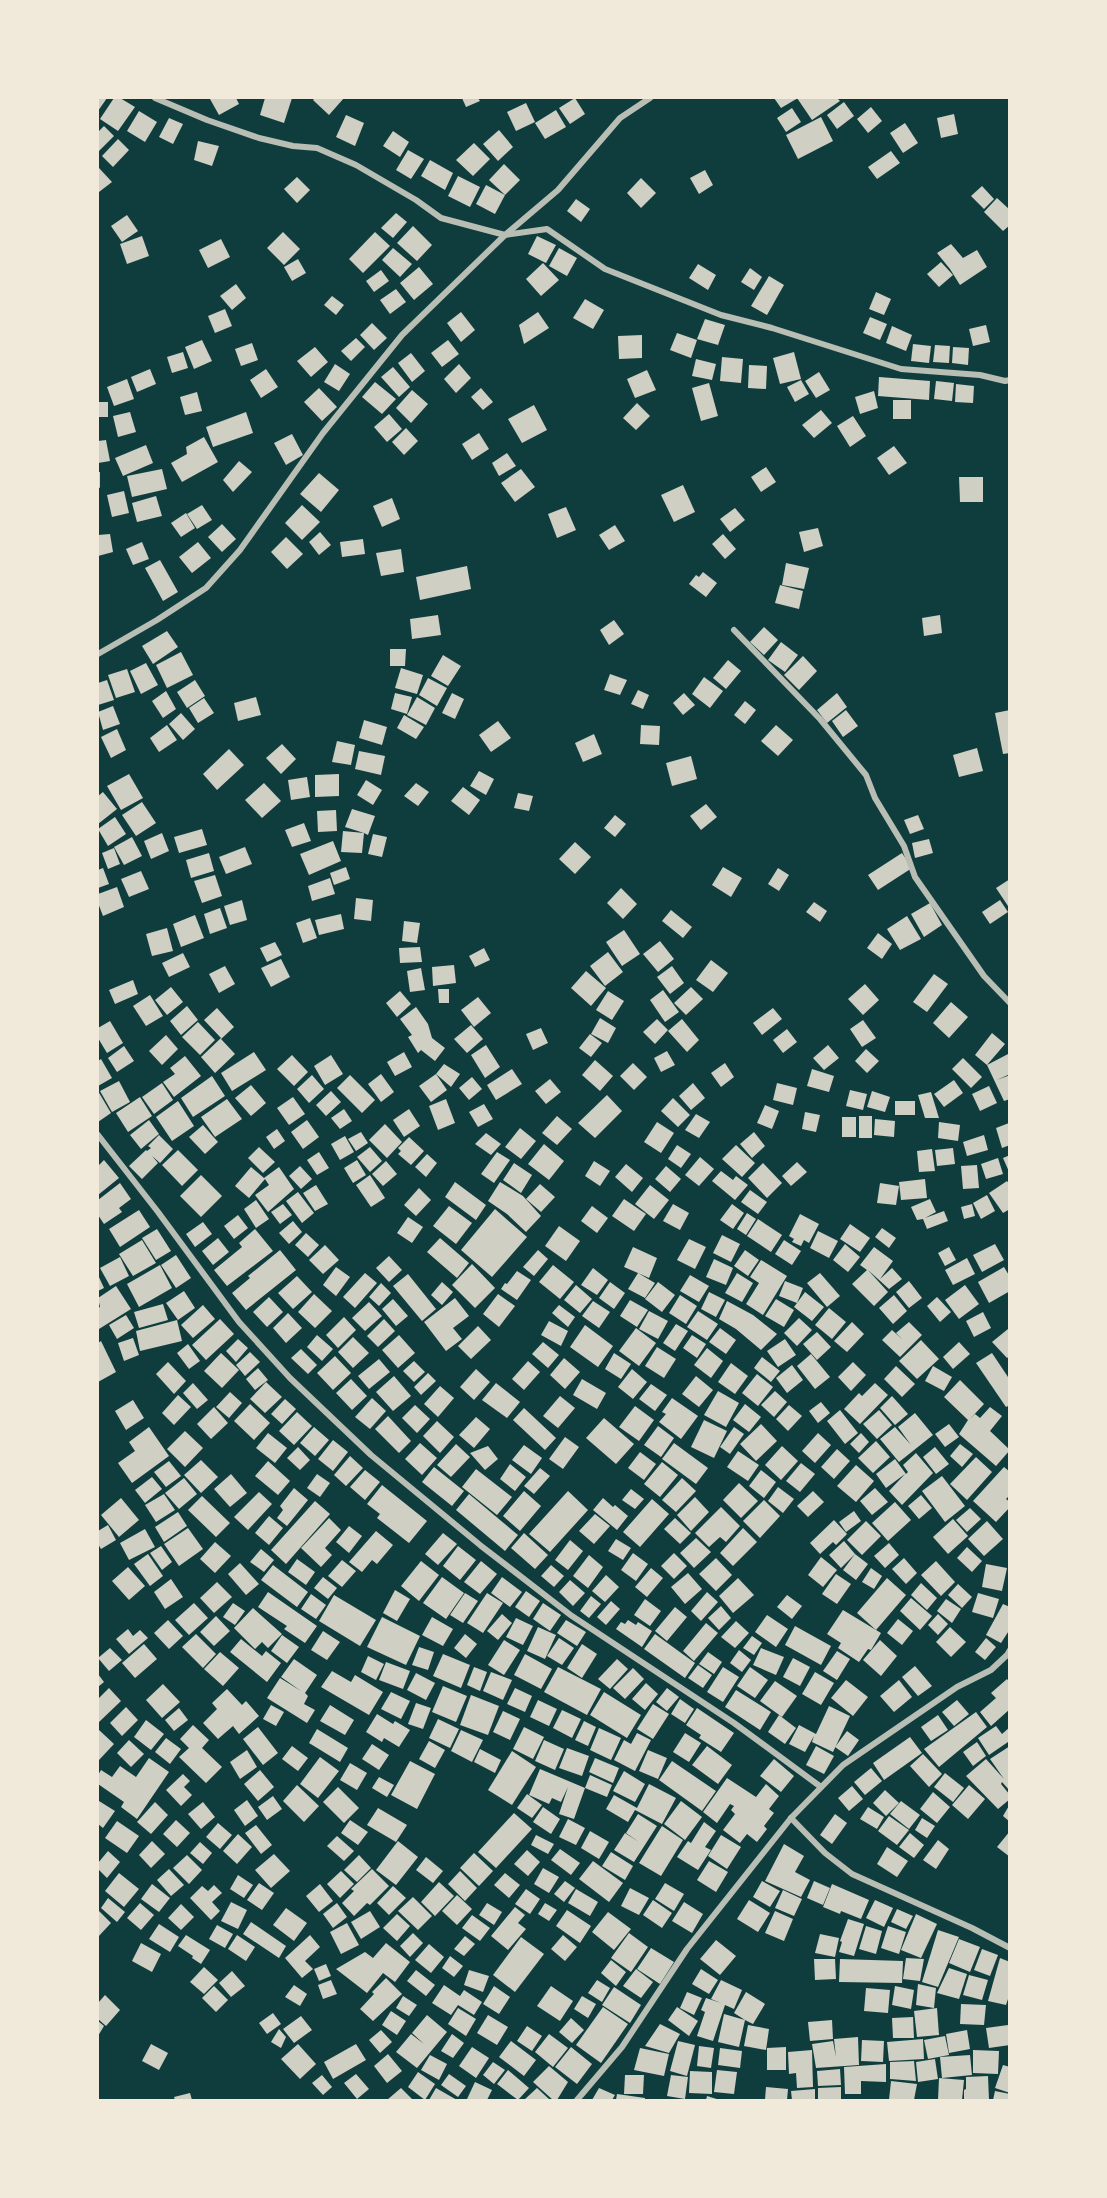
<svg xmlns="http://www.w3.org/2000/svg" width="1107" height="2198" viewBox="0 0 1107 2198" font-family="Roboto,sans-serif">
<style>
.building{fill:#cfcfc3}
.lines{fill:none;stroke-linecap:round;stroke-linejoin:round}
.minor{stroke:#b8beb3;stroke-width:6}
</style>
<rect width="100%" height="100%" fill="#0f3d3e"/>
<g class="building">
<polygon points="98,98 107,98 98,111"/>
<polygon points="114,98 120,98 135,107 118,131 100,119"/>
<polygon points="212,98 236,98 239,104 219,115 210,99"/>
<polygon points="265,98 292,98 284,123 260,115"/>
<polygon points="315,98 344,98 329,115 313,100"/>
<polygon points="462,98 478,98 480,101 466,107"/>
<polygon points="575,98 585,114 570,124 559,108"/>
<polygon points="774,98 798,98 781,108"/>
<polygon points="797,98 837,98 840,101 812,120"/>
<polygon points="844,102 854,116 837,129 827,115"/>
<polygon points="526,103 535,122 516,131 507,112"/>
<polygon points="871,107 882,121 868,133 857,119"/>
<polygon points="792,108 801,122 786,132 777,118"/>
<polygon points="556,110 566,127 545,139 535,123"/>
<polygon points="139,111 157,122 145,142 127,131"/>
<polygon points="954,114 958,134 941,138 937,118"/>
<polygon points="346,115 364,123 355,146 336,137"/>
<polygon points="821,117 833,141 798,159 786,135"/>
<polygon points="169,118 183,124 173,144 159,137"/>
<polygon points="905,123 918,143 903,153 890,133"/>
<polygon points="104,126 114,136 98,152 98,132"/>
<polygon points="499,130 513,147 498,161 483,144"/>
<polygon points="393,131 409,142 400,157 383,146"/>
<polygon points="118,139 129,150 113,167 102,156"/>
<polygon points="198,141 219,146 212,166 194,160"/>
<polygon points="474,143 490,159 473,176 456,160"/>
<polygon points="408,150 424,159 411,179 396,170"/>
<polygon points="891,151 900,163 877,179 868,167"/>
<polygon points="430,160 453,173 445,190 421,176"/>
<polygon points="504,164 520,180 505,195 489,180"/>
<polygon points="99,168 112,182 99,192 98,190 98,169"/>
<polygon points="705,170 713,185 699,194 690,178"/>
<polygon points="458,176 480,187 470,207 448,196"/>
<polygon points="297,177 310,190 297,203 284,189"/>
<polygon points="641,178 656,193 641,208 627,193"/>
<polygon points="486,185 505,195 495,214 476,204"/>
<polygon points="982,186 994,199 984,209 971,196"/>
<polygon points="997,198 1010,210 1010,225 1003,231 984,212"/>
<polygon points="576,199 590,209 581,222 567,211"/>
<polygon points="396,213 407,222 393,238 381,228"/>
<polygon points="127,215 138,231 122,242 111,226"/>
<polygon points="413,226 432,245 417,261 397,243"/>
<polygon points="283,232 300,249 284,265 267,248"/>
<polygon points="375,232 390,246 363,273 349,259"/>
<polygon points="142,236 149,256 127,264 120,244"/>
<polygon points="537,236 556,245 546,263 528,254"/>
<polygon points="221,239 230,257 208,268 199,250"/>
<polygon points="951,244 963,258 977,250 987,267 960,285 950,269 937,253"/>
<polygon points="393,248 412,264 400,277 382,260"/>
<polygon points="559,248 577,258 567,276 549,266"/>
<polygon points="298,259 306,273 292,281 284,267"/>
<polygon points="941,262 953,275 939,287 927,274"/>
<polygon points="543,263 559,280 541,296 526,279"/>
<polygon points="698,264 716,275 708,290 689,278"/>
<polygon points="419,267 433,284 414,300 400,283"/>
<polygon points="750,268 762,277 754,290 741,282"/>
<polygon points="381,270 389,281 374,292 366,281"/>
<polygon points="769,276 784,285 767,315 751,306"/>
<polygon points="236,284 246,298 232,310 220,296"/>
<polygon points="396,289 406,302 390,314 380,300"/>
<polygon points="876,292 891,299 884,315 869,309"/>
<polygon points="332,296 344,305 336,315 324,305"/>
<polygon points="585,299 604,310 593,329 573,318"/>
<polygon points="225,309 232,326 215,333 208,316"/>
<polygon points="461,312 475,330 461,342 447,323"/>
<polygon points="538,312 549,328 524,344 519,325"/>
<polygon points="870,317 887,324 880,340 863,333"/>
<polygon points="705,319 725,325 718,345 697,339"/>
<polygon points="372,323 387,338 374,350 360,335"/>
<polygon points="986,325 990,342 973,346 969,329"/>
<polygon points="892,326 912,335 906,351 886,343"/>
<polygon points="677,333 697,340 691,358 670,350"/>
<polygon points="642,335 642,358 619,359 618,336"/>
<polygon points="356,338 365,347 351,361 341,351"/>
<polygon points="202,340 212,361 194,369 185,347"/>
<polygon points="448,340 459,354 442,367 431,353"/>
<polygon points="252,343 258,360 241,366 235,349"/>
<polygon points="913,344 931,346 929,363 911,361"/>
<polygon points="935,345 950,346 949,363 933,362"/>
<polygon points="315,347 328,362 311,377 297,361"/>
<polygon points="953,347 969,348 968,365 952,363"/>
<polygon points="183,352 188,368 172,373 167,357"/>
<polygon points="794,352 801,379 780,384 773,358"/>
<polygon points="411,353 425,371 412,382 398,363"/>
<polygon points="722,357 743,359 741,383 720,381"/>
<polygon points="696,359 716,364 712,380 692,376"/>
<polygon points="335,364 350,374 339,391 324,382"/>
<polygon points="459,364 471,378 456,393 444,379"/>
<polygon points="749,365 767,366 766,389 748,388"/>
<polygon points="393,367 410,387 399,397 381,377"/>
<polygon points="150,369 156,384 137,392 131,377"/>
<polygon points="266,369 278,387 261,398 250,380"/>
<polygon points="647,370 656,390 635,398 627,379"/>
<polygon points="819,372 830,390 816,398 805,381"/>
<polygon points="879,377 930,381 929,400 878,396"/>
<polygon points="127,379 134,399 114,406 107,387"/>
<polygon points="801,380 809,394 795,402 787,387"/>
<polygon points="936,381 954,383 952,401 934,399"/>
<polygon points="375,382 396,399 382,414 362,397"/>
<polygon points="709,383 718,416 701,421 692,388"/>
<polygon points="956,384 974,386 973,403 955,402"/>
<polygon points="319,388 337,407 322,421 304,402"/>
<polygon points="481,388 493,402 483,410 471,397"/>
<polygon points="412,390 428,404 411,423 396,408"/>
<polygon points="874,391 878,408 860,414 855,397"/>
<polygon points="197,392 202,411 185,415 180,397"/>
<rect x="893" y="400" width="18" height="19"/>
<rect x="98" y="402" width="10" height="15"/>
<polygon points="637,403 650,416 636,430 623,418"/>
<polygon points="534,405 547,430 522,443 508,419"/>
<polygon points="821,410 832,423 814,438 802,425"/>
<polygon points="130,412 136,432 118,437 113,416"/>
<polygon points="246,412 253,433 213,447 206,427"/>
<polygon points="389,414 402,429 387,442 374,427"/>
<polygon points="853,416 866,436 850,447 837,426"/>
<polygon points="406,428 418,441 404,455 392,442"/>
<polygon points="479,433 489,449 472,460 462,444"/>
<polygon points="292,434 303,455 286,465 274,443"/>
<polygon points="204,437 218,462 182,482 171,463 187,454 186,447"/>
<polygon points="106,440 110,461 98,463 98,441"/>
<polygon points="146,445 153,463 123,476 115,458"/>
<polygon points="894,446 907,463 889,475 877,458"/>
<polygon points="507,453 516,466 499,476 492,463"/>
<polygon points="239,461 252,472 233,492 223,480"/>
<polygon points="766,467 776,482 761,492 751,477"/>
<polygon points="162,469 167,489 132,497 127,476"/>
<polygon points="521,469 535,487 515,502 501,483"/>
<polygon points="98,472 100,472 100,488 98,487"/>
<polygon points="319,473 339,490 321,512 300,494"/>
<polygon points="959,477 983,477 983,502 960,502"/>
<polygon points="683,485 695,512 674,522 661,495"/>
<polygon points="124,491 129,513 112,517 107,495"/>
<polygon points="156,496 162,516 137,522 132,503"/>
<polygon points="392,498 400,519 382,527 373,506"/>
<polygon points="202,505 212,520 197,529 187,514"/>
<polygon points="302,505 320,522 302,540 285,523"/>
<polygon points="566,507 576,530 557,538 548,514"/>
<polygon points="735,508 745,520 730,532 720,519"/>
<polygon points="186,513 195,528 181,537 171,523"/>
<polygon points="222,524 236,539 222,552 208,537"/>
<polygon points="615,525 625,541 609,550 599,535"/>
<polygon points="818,528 823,546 804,552 799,532"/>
<polygon points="320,532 331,545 319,555 309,542"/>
<polygon points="110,534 113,552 98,556 98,535"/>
<polygon points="723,534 736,549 725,559 712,544"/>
<polygon points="286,537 303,554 287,569 271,552"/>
<polygon points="363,539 365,554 342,557 340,542"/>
<polygon points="142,542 149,559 133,565 126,549"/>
<polygon points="198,542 211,558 192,573 179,557"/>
<polygon points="401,549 404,572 381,576 376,553"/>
<polygon points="160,560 178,592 163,601 145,568"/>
<polygon points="786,563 809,568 804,589 782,585"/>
<polygon points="467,566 471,589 420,600 416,577"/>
<polygon points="703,572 717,583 706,597 689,584 696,575 699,577"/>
<polygon points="780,585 803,591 799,609 775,603"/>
<polygon points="438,615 441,635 412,639 410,619"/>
<polygon points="940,615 942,633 924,636 922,618"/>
<polygon points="614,620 624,634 609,645 600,630"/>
<polygon points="764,627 778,640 764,655 750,642"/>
<polygon points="167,631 178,647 153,664 142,646"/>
<polygon points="781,642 798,655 785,672 768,660"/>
<polygon points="390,649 406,649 405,666 390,666"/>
<polygon points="181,652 193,675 167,688 156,665"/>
<polygon points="443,655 461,666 448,686 431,676"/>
<polygon points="803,656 817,671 799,690 784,675"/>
<polygon points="728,660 741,671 726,689 713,678"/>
<polygon points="146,663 158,685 141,694 130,671"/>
<polygon points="401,668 423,675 417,694 395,688"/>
<polygon points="127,669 135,692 116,698 108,675"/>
<polygon points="610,674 627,680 620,695 604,690"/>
<polygon points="704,677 723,691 710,708 692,694"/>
<polygon points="428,678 447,688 437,706 419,695"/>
<polygon points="107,680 114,700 98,705 98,683"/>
<polygon points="195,680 205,696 187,708 177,692"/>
<polygon points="638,690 649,695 643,709 631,704"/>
<polygon points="166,691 176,709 163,718 152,701"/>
<polygon points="395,693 412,697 407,714 391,709"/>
<polygon points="452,693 464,699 455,719 442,713"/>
<polygon points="684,693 695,705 683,715 673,703"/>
<polygon points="837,693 847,707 827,723 817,710"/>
<polygon points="256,697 261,715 238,721 234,703"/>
<polygon points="417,697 435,708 426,725 407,715"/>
<polygon points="204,698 214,713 198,723 189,708"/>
<polygon points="745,701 756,710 745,724 734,715"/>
<polygon points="113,706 120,724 103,730 98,712"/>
<polygon points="846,710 858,726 843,737 832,721"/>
<polygon points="1010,710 1010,753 1003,754 995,713"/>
<polygon points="181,713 195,729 183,740 169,724"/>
<polygon points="404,715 424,727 416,739 397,728"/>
<polygon points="364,720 387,727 382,745 359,738"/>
<polygon points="498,721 511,738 491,752 479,735"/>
<polygon points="167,725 177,740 159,752 150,738"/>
<polygon points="641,725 660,726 659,745 640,744"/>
<polygon points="776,725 793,740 778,756 761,741"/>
<polygon points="117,729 126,750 111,758 101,737"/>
<polygon points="594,734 602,754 583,762 575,743"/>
<polygon points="337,741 355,745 351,765 332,762"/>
<polygon points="282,744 296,759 281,774 266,758"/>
<polygon points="977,748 983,771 959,777 953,755"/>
<polygon points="229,749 244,765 217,790 203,774"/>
<polygon points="359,751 385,756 381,775 355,769"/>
<polygon points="691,756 697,779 672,786 666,763"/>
<polygon points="479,771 494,779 486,795 470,786"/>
<polygon points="129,774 143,798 121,810 107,786"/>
<polygon points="339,774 339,796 315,797 315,775"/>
<polygon points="307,777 310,797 291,800 288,780"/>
<polygon points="366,780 382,790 373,805 357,795"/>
<polygon points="264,783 281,801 262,818 245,800"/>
<polygon points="416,783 429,792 418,806 404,796"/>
<polygon points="463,787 480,800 469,815 451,801"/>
<polygon points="103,792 117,809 98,824 98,796"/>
<polygon points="518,793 533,796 529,811 514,808"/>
<polygon points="142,802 156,823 136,836 122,815"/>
<polygon points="706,804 717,817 701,830 690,816"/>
<polygon points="352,809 375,816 368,835 364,833 362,853 341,852 343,831 364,833 345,827"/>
<polygon points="336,810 337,831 318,832 317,811"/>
<polygon points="615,815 626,824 615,837 604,828"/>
<polygon points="918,815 924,829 910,834 904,820"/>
<polygon points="115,817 126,834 108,846 98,829"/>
<polygon points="304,823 311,841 292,847 285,830"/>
<polygon points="202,829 207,845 179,853 174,837"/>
<polygon points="162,833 169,851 151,859 144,841"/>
<polygon points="373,834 387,837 382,857 368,854"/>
<polygon points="132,837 142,856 124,865 114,847"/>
<polygon points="929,839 933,853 915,858 912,843"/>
<polygon points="333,841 341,861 309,875 300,854"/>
<polygon points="575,842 591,857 575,874 559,859"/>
<polygon points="245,847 252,864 226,874 219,857"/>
<polygon points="114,848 120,864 108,869 102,853"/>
<polygon points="209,853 214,871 191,878 186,860"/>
<polygon points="902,853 912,868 878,890 868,875"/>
<polygon points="346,867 350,879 334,885 330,873"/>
<polygon points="723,867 742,878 731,897 712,885"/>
<polygon points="103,868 109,884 98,888 98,870"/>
<polygon points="778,868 789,875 779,891 768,884"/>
<polygon points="141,871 149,889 129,897 121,879"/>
<polygon points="215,875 222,896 202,903 194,881"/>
<polygon points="330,878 335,894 312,901 308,886"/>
<polygon points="1010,879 1010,909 996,888"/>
<polygon points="117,887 124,907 103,916 98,903 98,894"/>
<polygon points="621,888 637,904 623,919 607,903"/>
<polygon points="356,898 373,900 371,921 354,919"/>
<polygon points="242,900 247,920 230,925 224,906"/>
<polygon points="1000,900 1008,912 990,924 982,912"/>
<polygon points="814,902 827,911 820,922 806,912"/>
<polygon points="930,903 942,925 924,937 911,914"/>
<polygon points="220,908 227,928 210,934 204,914"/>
<polygon points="671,910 692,927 683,938 662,921"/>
<polygon points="341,914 344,929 319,935 315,920"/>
<polygon points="195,915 204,938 181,947 173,924"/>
<polygon points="907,916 921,939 900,950 887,929"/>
<polygon points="310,918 317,938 303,943 296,923"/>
<polygon points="404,921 420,923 417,943 402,941"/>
<polygon points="167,928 173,951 152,956 146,934"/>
<polygon points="624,930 640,954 622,966 606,942"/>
<polygon points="878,933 892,944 882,959 867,948"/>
<polygon points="660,941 674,959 658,972 643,954"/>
<polygon points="275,942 282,955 267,962 260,948"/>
<polygon points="420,947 422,962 400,963 399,948"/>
<polygon points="484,948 490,960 475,967 469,956"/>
<polygon points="608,952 623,972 605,986 590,966"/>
<polygon points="183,953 190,967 169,977 162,963"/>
<polygon points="281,959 290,977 271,987 261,968"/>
<polygon points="711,960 728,973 713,992 696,980"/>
<polygon points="454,965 456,983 433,986 432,967"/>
<polygon points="225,966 235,984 219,993 209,974"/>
<polygon points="672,966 684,983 670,994 657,977"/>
<polygon points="421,968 425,990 410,992 407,971"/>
<polygon points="586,971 606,988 591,1006 571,988"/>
<polygon points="934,974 948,984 927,1012 913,1002"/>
<polygon points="133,980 138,994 115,1004 109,990"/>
<polygon points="865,984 879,1000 863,1015 848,999"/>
<polygon points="171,987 183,1002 167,1015 155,1000"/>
<polygon points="691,987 703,999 686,1015 674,1003"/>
<polygon points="438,989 449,989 449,1003 439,1003"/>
<polygon points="663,990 679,1012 665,1022 650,1000"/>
<polygon points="400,991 411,1004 397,1017 386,1003"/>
<polygon points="608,991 624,1001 612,1020 596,1010"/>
<polygon points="150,995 163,1016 146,1026 133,1006"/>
<polygon points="478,997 491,1013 474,1027 461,1010"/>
<polygon points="951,1002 968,1017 949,1038 933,1023"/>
<polygon points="187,1006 198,1020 181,1035 170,1021"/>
<polygon points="416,1007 428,1024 432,1038 445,1048 435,1061 421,1050 418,1053 408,1037 412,1035 400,1019"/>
<polygon points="217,1008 234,1027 221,1039 235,1054 215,1073 201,1057 221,1038 204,1020"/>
<polygon points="773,1008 782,1019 762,1035 753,1023"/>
<polygon points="600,1018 616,1028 608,1043 591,1034"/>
<polygon points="657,1019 668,1030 655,1044 643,1032"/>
<polygon points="682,1019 699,1040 687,1052 668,1031"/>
<polygon points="863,1020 876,1038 862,1047 850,1029"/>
<polygon points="110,1021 123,1043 107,1053 98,1038 98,1028"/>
<polygon points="198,1022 215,1040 200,1055 182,1037"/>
<polygon points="471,1025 483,1039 467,1053 454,1039"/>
<polygon points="541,1028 548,1043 533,1050 526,1034"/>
<polygon points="787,1029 797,1042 783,1053 773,1040"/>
<polygon points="992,1033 1005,1044 987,1065 1010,1053 1010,1074 997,1080 1010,1075 1010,1099 1004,1101 987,1065 975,1055"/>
<polygon points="590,1034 602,1043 591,1057 579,1048"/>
<polygon points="166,1035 178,1049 162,1065 149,1051"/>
<polygon points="486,1045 500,1067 485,1078 471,1055"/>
<polygon points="828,1045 839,1058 824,1070 813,1058"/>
<polygon points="124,1046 134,1061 117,1072 108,1058"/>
<polygon points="866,1049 879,1061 867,1073 855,1061"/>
<polygon points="667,1051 675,1065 661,1072 654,1058"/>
<polygon points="254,1052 266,1070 232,1091 221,1073"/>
<polygon points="404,1052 412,1067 395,1076 387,1062"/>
<polygon points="292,1055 308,1072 294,1086 277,1069"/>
<polygon points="331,1055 343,1074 325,1085 314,1066"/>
<polygon points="185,1056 201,1076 174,1097 163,1082 175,1074 170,1068"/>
<polygon points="963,1058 982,1077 971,1088 952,1069"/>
<polygon points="101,1059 112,1078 98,1086 98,1061"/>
<polygon points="595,1060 613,1076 600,1091 582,1075"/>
<polygon points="633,1063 647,1077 634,1090 620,1076"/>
<polygon points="725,1063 734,1077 721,1087 711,1073"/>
<polygon points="444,1064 460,1074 451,1087 436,1074"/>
<polygon points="512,1069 522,1084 496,1100 487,1085"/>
<polygon points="812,1069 834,1076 829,1092 807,1086"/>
<polygon points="381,1074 394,1092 381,1102 368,1084"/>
<polygon points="436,1074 447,1090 431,1102 419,1086"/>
<polygon points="312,1075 324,1089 309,1103 297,1089"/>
<polygon points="350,1075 375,1100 362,1113 337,1088"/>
<polygon points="212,1076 225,1096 193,1117 181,1098"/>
<polygon points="472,1077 482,1089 469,1100 459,1088"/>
<polygon points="550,1079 561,1092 546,1104 535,1091"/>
<polygon points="954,1080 963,1093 944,1107 934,1094"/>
<polygon points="119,1081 130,1102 112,1112 100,1091"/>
<polygon points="162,1083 173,1100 154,1114 142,1097"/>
<polygon points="693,1083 705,1098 691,1110 679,1096"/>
<polygon points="777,1083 797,1088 793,1105 773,1100"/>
<polygon points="251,1085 266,1103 251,1116 235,1098"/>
<polygon points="989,1086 997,1103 980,1111 972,1094"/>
<polygon points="850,1090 867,1094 863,1110 846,1106"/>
<polygon points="98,1091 111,1113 98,1122"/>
<polygon points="331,1091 341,1102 326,1116 316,1105"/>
<polygon points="872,1091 890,1097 885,1112 867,1107"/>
<polygon points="931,1092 939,1118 925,1118 918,1095"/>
<polygon points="607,1095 622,1111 595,1138 578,1123"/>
<polygon points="140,1097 152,1116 128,1132 116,1113"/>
<polygon points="293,1097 305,1114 289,1125 277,1108"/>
<polygon points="673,1098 690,1115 678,1127 661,1111"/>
<polygon points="227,1099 242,1119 215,1137 201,1117"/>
<polygon points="446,1099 455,1123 438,1130 429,1106"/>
<polygon points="178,1101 194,1126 172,1141 156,1117"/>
<rect x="895" y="1101" width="20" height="14"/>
<polygon points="484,1104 493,1119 478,1127 469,1112"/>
<polygon points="765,1105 779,1111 772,1129 757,1123"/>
<polygon points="344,1109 352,1121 340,1129 331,1118"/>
<polygon points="409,1109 420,1126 404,1137 393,1120"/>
<polygon points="805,1112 820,1115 816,1132 802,1129"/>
<polygon points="696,1114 710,1122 699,1138 685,1130"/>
<polygon points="557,1116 572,1129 557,1145 542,1133"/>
<rect x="859" y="1116" width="13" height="22"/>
<rect x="842" y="1117" width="14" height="20"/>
<polygon points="875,1119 895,1121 894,1137 874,1135"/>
<polygon points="149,1120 159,1134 141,1149 130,1135"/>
<polygon points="307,1120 319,1137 303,1149 291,1132"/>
<polygon points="657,1122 674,1133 661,1153 644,1142"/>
<polygon points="939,1122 960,1125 958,1141 938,1138"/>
<polygon points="1009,1123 1010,1145 1002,1148 996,1128"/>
<polygon points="385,1124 402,1142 387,1158 369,1140"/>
<polygon points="203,1125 218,1142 205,1154 189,1137"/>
<polygon points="520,1128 536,1141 521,1159 505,1147"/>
<polygon points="277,1129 285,1141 274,1149 266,1137"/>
<polygon points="361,1132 368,1143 356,1151 348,1139"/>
<polygon points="754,1132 765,1146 752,1158 740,1144"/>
<polygon points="486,1133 501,1144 491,1155 475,1144"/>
<polygon points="159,1135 173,1149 160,1163 152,1156 158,1163 142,1179 129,1166 146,1150 147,1151 151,1148 148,1146"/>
<polygon points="984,1135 988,1150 967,1156 963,1142"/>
<polygon points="345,1136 354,1152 340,1160 331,1144"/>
<polygon points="409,1137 424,1151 411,1165 398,1154 401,1151 398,1148"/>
<polygon points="544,1144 564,1161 549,1180 528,1164"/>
<polygon points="677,1145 691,1154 681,1168 668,1159"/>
<polygon points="736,1145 755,1163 742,1177 722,1159"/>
<polygon points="259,1147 275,1162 263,1173 248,1158"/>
<polygon points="370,1147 382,1161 370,1172 357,1157"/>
<polygon points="953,1148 955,1164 937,1166 935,1150"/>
<polygon points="932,1149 935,1171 919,1172 917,1151"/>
<polygon points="178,1150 198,1170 182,1186 162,1165"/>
<polygon points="319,1152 329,1168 317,1175 307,1160"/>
<polygon points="497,1152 510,1160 494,1183 481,1174"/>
<polygon points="427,1154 437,1163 426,1177 415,1167"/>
<polygon points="1010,1155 1010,1174 1003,1158"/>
<polygon points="700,1157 714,1169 699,1186 685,1175"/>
<polygon points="998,1158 1003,1174 986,1179 981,1164"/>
<polygon points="104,1160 119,1178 98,1195 98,1166"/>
<polygon points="357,1160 366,1175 353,1183 344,1168"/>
<polygon points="386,1161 397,1174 383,1186 372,1174"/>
<polygon points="594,1161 610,1171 600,1186 585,1176"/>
<polygon points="797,1162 807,1172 791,1186 782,1176"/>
<polygon points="514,1163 532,1175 521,1193 503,1180"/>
<polygon points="763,1163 782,1183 767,1198 748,1178"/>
<polygon points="626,1164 643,1178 632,1192 615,1177"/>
<polygon points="977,1165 979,1188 963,1189 961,1166"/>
<polygon points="300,1166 312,1179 301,1189 289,1176"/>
<polygon points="666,1166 681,1179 670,1192 655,1179"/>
<polygon points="251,1167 264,1178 279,1167 294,1189 268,1212 255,1195 269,1185 265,1179 249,1198 235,1186"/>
<polygon points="721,1171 733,1180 736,1176 748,1185 735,1200 712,1181"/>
<polygon points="201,1175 222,1196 201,1217 180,1196"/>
<polygon points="370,1175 385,1198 371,1207 356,1185"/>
<polygon points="925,1179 927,1198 901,1200 899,1182"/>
<polygon points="1007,1181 1010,1185 1010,1209 1003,1213 989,1193"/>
<polygon points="455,1182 486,1205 476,1220 445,1197"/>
<polygon points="500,1182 523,1196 541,1216 526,1232 507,1214 488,1201"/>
<polygon points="120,1183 131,1199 119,1208 122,1212 104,1224 98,1215 98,1200"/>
<polygon points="880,1183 899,1186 896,1205 877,1203"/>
<polygon points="540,1184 555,1197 541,1212 526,1199"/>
<polygon points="316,1185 328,1204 315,1211 303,1193"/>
<polygon points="650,1185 669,1200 654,1219 635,1204"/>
<polygon points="419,1188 431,1200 416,1216 404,1205"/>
<polygon points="750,1190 767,1202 758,1214 741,1202"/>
<polygon points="298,1192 314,1213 302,1223 286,1201"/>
<polygon points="987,1195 995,1211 981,1219 973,1203"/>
<polygon points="624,1199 646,1214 634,1231 612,1216"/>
<polygon points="930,1199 936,1212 925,1218 944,1211 948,1221 927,1229 923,1219 917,1220 911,1207"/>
<polygon points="256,1200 269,1219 256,1228 244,1209"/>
<polygon points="283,1204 292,1215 280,1224 271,1212"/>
<polygon points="673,1204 689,1213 680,1230 663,1221"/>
<polygon points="732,1204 744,1213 733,1229 720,1220"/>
<polygon points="972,1204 975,1216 964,1219 961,1207"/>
<polygon points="449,1206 472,1223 456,1244 433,1226"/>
<polygon points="592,1206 608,1218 597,1233 581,1221"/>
<polygon points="495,1209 527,1237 492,1277 461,1250"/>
<polygon points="139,1210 150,1227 120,1247 109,1229"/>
<polygon points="747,1213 756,1219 746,1235 737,1229"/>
<polygon points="800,1214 819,1224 809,1243 804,1240 801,1246 792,1242 794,1239 789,1236"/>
<polygon points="238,1215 248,1228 234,1239 224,1226"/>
<polygon points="408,1217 423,1227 412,1243 397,1233"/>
<polygon points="758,1219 782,1235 771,1252 747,1236"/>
<polygon points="293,1221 302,1232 289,1244 279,1233"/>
<polygon points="203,1222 212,1234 195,1247 186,1234"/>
<polygon points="850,1224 870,1238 860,1252 840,1239"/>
<polygon points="559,1226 580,1241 566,1261 545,1246"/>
<polygon points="882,1228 896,1238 889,1248 875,1237"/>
<polygon points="157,1229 171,1251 156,1260 142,1238"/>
<polygon points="255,1229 273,1251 227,1286 214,1270 242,1247 239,1243"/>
<polygon points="818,1231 838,1241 829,1258 810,1248"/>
<polygon points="306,1233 319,1245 308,1257 295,1245"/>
<polygon points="722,1235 740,1244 731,1262 713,1253"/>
<polygon points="218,1238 229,1252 213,1265 202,1251"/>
<polygon points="440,1238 469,1263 457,1278 427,1252"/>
<polygon points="689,1239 706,1247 695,1269 677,1260"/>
<polygon points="142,1240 156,1263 133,1276 119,1254"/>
<polygon points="784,1240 801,1251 792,1265 775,1254"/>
<polygon points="845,1244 860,1257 848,1272 833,1260"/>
<polygon points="995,1244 1004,1260 982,1272 973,1255"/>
<polygon points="325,1245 339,1260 323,1274 309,1260"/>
<polygon points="633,1247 657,1258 649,1278 638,1273 655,1283 645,1298 628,1289 638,1273 624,1267"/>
<polygon points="874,1247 893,1261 880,1279 892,1268 902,1279 889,1289 868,1270 888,1292 874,1306 852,1284 867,1270 860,1265"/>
<polygon points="949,1247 956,1260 945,1266 938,1253"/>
<polygon points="280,1250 296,1270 246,1310 232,1293 250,1278 248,1276"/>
<polygon points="538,1250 548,1259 534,1276 523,1267"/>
<polygon points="745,1250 759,1260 748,1276 734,1266"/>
<polygon points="176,1255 191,1278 176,1288 161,1265"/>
<polygon points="389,1256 402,1270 389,1282 376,1268"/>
<polygon points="120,1257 129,1276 110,1286 100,1268"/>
<polygon points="967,1258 975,1274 953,1285 945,1270"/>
<polygon points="714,1259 733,1268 726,1285 706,1277"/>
<polygon points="761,1260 787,1276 763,1315 746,1304 759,1283 750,1277"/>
<polygon points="472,1264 495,1288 475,1308 452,1285"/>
<polygon points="160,1265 172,1288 139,1307 127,1284"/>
<polygon points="553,1265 574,1282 560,1299 539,1282"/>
<polygon points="336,1267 350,1277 336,1296 323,1285"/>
<polygon points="1004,1267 1010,1277 1010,1291 989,1303 978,1282"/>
<polygon points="593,1268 608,1280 597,1295 581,1285"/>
<polygon points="517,1271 531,1280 517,1300 501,1289 505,1283 507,1284"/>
<polygon points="365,1273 377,1283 355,1308 343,1297"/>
<polygon points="737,1273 753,1283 742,1302 725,1293"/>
<polygon points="820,1273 840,1296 827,1307 807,1283"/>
<polygon points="408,1274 436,1309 422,1321 393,1286"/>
<polygon points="98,1275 104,1288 98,1291"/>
<polygon points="690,1275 709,1286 699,1302 680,1291"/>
<polygon points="297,1276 312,1292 293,1309 278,1293"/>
<polygon points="785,1281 803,1288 797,1303 805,1292 824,1307 812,1321 794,1307 797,1303 779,1296"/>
<polygon points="909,1281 922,1298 909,1308 896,1292"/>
<polygon points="442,1282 453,1292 442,1305 431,1295"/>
<polygon points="610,1282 625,1293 614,1309 599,1298"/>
<polygon points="658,1282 675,1295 662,1312 645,1299"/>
<polygon points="381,1283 391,1293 379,1306 369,1297"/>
<polygon points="576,1285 592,1299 580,1313 564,1300"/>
<polygon points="965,1285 979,1304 959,1319 945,1300"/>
<polygon points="116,1286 131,1309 99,1329 98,1308 100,1307 98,1298"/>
<polygon points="184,1291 195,1308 178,1320 166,1303"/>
<polygon points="709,1292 725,1300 716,1317 701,1309"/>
<polygon points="314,1294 332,1311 315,1328 298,1312"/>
<polygon points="498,1294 515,1306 499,1327 483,1314"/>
<polygon points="680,1295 697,1306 686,1324 669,1313"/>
<polygon points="894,1295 907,1311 893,1324 879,1308"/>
<polygon points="269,1297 283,1312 267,1327 253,1312"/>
<polygon points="937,1297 951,1312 940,1322 927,1306"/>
<polygon points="455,1298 469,1316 453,1328 462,1339 446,1351 424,1322"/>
<polygon points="393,1299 408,1316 396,1326 382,1309"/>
<polygon points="776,1299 794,1310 784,1327 765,1316"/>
<polygon points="630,1300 648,1310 637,1327 620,1316"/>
<polygon points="593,1301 610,1312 599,1328 582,1316"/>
<polygon points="727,1301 753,1315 777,1334 761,1350 736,1329 719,1319"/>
<polygon points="369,1302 382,1316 365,1331 352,1318"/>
<polygon points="163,1304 168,1320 139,1328 134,1312"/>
<polygon points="203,1305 215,1319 193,1338 181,1325"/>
<polygon points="559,1305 575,1317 568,1327 552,1313"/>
<polygon points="829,1308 846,1322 832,1339 815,1325"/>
<polygon points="649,1311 668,1321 658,1339 639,1329"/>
<polygon points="698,1311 718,1324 707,1340 687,1327"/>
<polygon points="983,1312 991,1328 974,1337 966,1321"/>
<polygon points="288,1313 302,1328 286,1343 273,1328"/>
<polygon points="126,1315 134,1328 117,1339 109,1325"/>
<polygon points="344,1317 356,1330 338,1348 326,1335"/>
<polygon points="799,1318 812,1330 797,1346 784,1333"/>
<polygon points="220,1319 234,1334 206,1360 192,1345"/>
<polygon points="384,1319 395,1331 378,1347 367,1336"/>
<polygon points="177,1320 182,1341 140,1351 136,1331"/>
<polygon points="549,1321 568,1331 561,1346 541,1335"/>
<polygon points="852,1322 864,1334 847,1352 834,1341"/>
<polygon points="909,1322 922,1335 900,1357 882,1340 892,1330 903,1340 896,1333"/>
<polygon points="676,1324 688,1331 675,1351 663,1343"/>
<polygon points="585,1325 613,1346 598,1367 570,1347"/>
<polygon points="478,1326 491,1340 471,1359 458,1346"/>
<polygon points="636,1328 656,1343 639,1366 619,1351"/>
<polygon points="720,1328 736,1340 726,1354 709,1342"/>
<polygon points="1008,1329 1010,1331 1010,1356 1007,1358 992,1342"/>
<polygon points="817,1332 831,1347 817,1360 803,1344"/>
<polygon points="317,1335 333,1349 322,1361 307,1347"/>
<polygon points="399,1335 415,1353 398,1368 382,1350"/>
<polygon points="692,1335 706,1344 697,1358 683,1348"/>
<polygon points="353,1337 369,1353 353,1368 338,1352"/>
<polygon points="133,1338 139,1355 124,1361 118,1343"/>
<polygon points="238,1339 248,1348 236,1362 226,1351"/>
<polygon points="785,1339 796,1355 778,1367 767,1351"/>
<polygon points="921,1340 939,1359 917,1379 899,1361"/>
<polygon points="101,1341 116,1372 98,1382 98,1343"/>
<polygon points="543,1342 559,1355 548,1368 532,1354"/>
<polygon points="959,1342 970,1354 953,1369 943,1357"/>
<polygon points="188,1344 200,1361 189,1369 177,1353"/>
<polygon points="657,1347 676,1359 664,1378 645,1366"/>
<polygon points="707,1348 723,1361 711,1378 694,1365"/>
<polygon points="301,1349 317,1365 308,1374 291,1358"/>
<polygon points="250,1352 260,1362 245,1376 236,1365"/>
<polygon points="221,1353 239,1370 222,1388 204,1371"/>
<polygon points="614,1353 631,1364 621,1379 605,1369"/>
<polygon points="992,1353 1010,1380 1010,1405 1006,1407 976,1363"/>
<polygon points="811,1354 830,1377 815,1389 797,1366"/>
<polygon points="335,1356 351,1373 333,1390 317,1373"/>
<polygon points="762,1357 780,1371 771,1382 754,1368"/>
<polygon points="564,1358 580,1372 565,1389 550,1375"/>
<polygon points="379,1359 390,1372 369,1389 358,1376"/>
<polygon points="414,1361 425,1372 414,1382 403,1371"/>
<polygon points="528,1361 540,1372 524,1390 512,1379"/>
<polygon points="168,1362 186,1381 174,1394 156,1374"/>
<polygon points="853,1362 866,1375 851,1391 838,1377"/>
<polygon points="731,1363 748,1376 735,1394 718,1382"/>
<polygon points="792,1365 803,1380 787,1393 776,1378"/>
<polygon points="896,1366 915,1384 902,1397 884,1379"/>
<polygon points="933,1366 952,1377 944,1391 925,1381"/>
<polygon points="258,1368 268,1380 255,1390 246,1379"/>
<polygon points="476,1369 490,1382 474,1400 460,1387"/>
<polygon points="632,1369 647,1382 633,1399 618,1387"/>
<polygon points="428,1373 436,1381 421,1395 414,1387"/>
<polygon points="757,1374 773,1387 758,1406 742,1393"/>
<polygon points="394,1376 411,1396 393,1411 376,1392"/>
<polygon points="696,1376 713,1390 699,1407 682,1394"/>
<polygon points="351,1379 367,1396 352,1410 336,1393"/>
<polygon points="582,1379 606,1393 597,1409 573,1395"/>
<polygon points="960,1380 984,1404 970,1419 975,1414 980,1418 990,1407 1002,1416 990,1431 1010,1450 996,1466 959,1434 968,1420 944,1397"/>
<polygon points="266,1382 282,1397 265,1413 250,1399"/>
<polygon points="193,1383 208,1400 197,1409 183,1393"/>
<polygon points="496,1383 520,1402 507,1418 482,1400"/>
<polygon points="875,1383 888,1395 860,1424 844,1409 859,1393 862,1396"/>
<polygon points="651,1384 667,1395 655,1411 639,1399"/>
<polygon points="440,1386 454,1398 438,1417 424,1404"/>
<polygon points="718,1391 739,1403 726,1427 704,1415"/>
<polygon points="775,1391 787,1402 774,1417 761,1405"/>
<polygon points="230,1392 242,1403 229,1418 216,1407"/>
<polygon points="178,1395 191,1407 174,1425 162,1413"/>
<polygon points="560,1396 575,1408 558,1428 543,1416"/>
<polygon points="892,1396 908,1414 895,1425 880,1408"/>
<polygon points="372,1398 386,1411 370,1429 355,1417"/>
<polygon points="672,1398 698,1416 681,1439 659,1422 666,1414 662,1412"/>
<polygon points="285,1399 296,1409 282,1424 271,1414"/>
<polygon points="133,1400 144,1418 126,1430 115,1411"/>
<polygon points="821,1402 830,1413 818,1423 809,1411"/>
<polygon points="250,1404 270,1423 254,1440 234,1421"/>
<polygon points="745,1404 761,1417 749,1432 733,1420"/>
<polygon points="415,1405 430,1419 417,1433 402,1418"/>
<polygon points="789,1405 802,1416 788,1431 776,1419"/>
<polygon points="635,1406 654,1420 639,1441 619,1427"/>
<polygon points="214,1407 228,1423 211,1439 197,1424"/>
<polygon points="524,1408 556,1438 545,1450 513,1420"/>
<polygon points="840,1410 858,1433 845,1444 827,1421"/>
<polygon points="879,1410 892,1425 877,1439 863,1424"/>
<polygon points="297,1412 312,1426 294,1445 279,1431"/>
<polygon points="915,1413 933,1435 899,1462 880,1439 895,1427 911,1445 898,1427"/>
<polygon points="388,1416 411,1441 399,1453 375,1429"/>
<polygon points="476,1417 490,1429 474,1448 459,1435"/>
<polygon points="604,1418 634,1444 616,1464 586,1438"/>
<polygon points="704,1420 727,1431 714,1458 691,1447"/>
<polygon points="437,1421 454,1437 440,1453 423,1436"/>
<polygon points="761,1424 777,1441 756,1461 740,1444"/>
<polygon points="949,1424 959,1437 945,1447 935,1434"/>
<polygon points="658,1426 674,1438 661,1457 644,1445"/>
<polygon points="149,1427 169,1456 132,1483 118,1463 135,1451 129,1442"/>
<polygon points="314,1427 329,1440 315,1456 300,1443"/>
<polygon points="734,1427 744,1434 730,1454 720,1447"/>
<polygon points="185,1431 203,1448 185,1467 167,1449"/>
<polygon points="268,1433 287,1448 275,1463 256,1448"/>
<polygon points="818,1433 831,1445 815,1463 802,1451"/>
<polygon points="861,1433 869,1442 859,1453 850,1444"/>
<polygon points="565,1437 579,1447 563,1469 549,1459"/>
<polygon points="333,1440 348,1452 333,1471 318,1459"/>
<polygon points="876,1441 890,1457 873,1473 858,1458"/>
<polygon points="420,1443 437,1458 422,1475 405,1459"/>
<polygon points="674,1443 708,1468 696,1484 662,1459"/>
<polygon points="456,1444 470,1457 451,1477 437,1465"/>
<polygon points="960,1444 973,1454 962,1467 950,1456"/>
<polygon points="524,1445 542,1458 531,1474 512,1460"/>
<polygon points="488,1446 498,1459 485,1470 470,1453"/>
<polygon points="782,1446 798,1461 781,1480 765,1465"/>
<polygon points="298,1447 310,1460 300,1470 287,1458"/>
<polygon points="935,1447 949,1464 936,1474 923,1457"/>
<polygon points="837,1449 850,1461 834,1479 821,1467"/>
<polygon points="738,1451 759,1465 748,1481 727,1467"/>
<polygon points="640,1452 656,1464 644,1480 628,1468"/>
<polygon points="916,1453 933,1473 902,1505 889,1491 905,1474 886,1488 876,1474 895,1459 906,1474 908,1472 903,1465"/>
<polygon points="350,1456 363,1468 346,1486 334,1475"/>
<polygon points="976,1457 992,1472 967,1500 950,1484"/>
<polygon points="201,1460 218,1477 201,1493 184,1475"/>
<polygon points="169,1461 181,1476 166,1487 154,1472"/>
<polygon points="268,1461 290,1481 278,1495 255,1476"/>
<polygon points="662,1462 678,1475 660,1497 644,1484"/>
<polygon points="801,1463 815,1474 800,1492 786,1481"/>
<polygon points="510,1464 526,1477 515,1491 500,1479"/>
<polygon points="856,1465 874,1481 856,1502 837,1486"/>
<polygon points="434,1467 464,1491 452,1506 422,1482"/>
<polygon points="1004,1467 1010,1472 1010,1495 1006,1499 1010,1502 1010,1507 996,1522 973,1501"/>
<polygon points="540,1468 550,1476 534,1494 524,1486"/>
<polygon points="476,1469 512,1497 497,1515 462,1487"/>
<polygon points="365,1470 380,1482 365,1500 350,1487"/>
<polygon points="761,1470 776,1482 764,1498 749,1486"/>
<polygon points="231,1474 247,1493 230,1507 214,1489"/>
<polygon points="317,1474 330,1483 320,1497 307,1488"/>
<polygon points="942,1476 965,1506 945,1522 922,1491"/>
<polygon points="152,1477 162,1489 145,1503 135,1490"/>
<polygon points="184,1478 197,1494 179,1509 165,1493"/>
<polygon points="682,1478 696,1491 676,1512 662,1500"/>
<polygon points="739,1483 758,1501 741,1518 723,1500"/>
<polygon points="382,1485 427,1521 409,1543 377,1518 380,1514 367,1504"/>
<polygon points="778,1487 794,1499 783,1513 768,1501"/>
<polygon points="294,1488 308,1500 287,1526 277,1518 283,1510 280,1506"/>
<polygon points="875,1488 888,1502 872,1515 860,1501"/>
<polygon points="631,1489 644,1499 635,1509 622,1500"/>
<polygon points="524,1491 541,1506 520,1531 503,1516"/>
<polygon points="568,1491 588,1510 550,1552 529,1534"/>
<polygon points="813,1491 824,1502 808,1517 797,1506"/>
<polygon points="259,1492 272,1504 248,1530 234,1517"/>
<polygon points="164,1494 175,1510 156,1522 145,1505"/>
<polygon points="469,1494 518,1535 505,1551 456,1510"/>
<polygon points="921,1495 932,1508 919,1519 908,1506"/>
<polygon points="202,1496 230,1523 216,1537 188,1510"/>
<polygon points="695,1497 709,1512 691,1531 677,1515"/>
<polygon points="121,1498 139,1520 119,1537 101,1515"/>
<polygon points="603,1498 613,1507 615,1505 628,1516 617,1530 593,1510"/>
<polygon points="652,1499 669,1514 640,1547 623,1532"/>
<polygon points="764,1500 780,1516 760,1538 743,1521"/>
<polygon points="315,1501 330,1514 286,1564 271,1550"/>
<polygon points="895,1502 911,1520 888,1541 872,1523"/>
<polygon points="721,1507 740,1526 726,1542 720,1537 709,1547 695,1533"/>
<polygon points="970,1508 981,1519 967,1532 956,1520"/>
<polygon points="854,1511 861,1521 846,1532 839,1522"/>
<polygon points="178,1512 187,1526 164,1542 155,1527"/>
<polygon points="595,1514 610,1526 594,1544 579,1531"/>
<polygon points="269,1516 283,1528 269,1545 255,1533"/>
<polygon points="329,1518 341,1530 325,1548 332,1555 321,1567 301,1548"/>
<polygon points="675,1518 691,1533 680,1544 664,1529"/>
<polygon points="953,1519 968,1536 948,1554 933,1537"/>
<polygon points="834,1520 847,1534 836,1545 833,1542 820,1554 810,1543"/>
<polygon points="866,1521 881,1536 862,1555 847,1540"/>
<polygon points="987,1521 1003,1539 984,1556 968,1539"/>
<polygon points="108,1525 116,1540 101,1549 98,1544 98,1531"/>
<polygon points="349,1526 362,1536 349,1553 336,1542"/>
<polygon points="188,1528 203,1549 179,1566 164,1544"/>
<polygon points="743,1528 757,1542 733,1566 720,1553"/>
<polygon points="145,1529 155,1547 129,1560 120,1543"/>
<polygon points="376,1531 393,1545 377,1564 372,1560 362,1572 349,1562"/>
<polygon points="443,1533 457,1544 438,1565 425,1554"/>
<polygon points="524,1533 548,1555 535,1569 511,1548"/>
<polygon points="696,1538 711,1552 694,1568 680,1553"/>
<polygon points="616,1539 631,1548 623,1560 608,1551"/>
<polygon points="570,1540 583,1551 568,1570 555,1560"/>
<polygon points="844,1541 855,1554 868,1564 856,1580 843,1570 855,1554 841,1568 829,1555"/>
<polygon points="215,1542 231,1556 215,1573 200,1559"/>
<polygon points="889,1543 899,1555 885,1568 874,1556"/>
<polygon points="161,1546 172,1562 162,1570 150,1553"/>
<polygon points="458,1546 476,1560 460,1580 443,1566"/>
<polygon points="967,1547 982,1561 972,1572 957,1558"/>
<polygon points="261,1549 274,1560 264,1572 250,1562"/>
<polygon points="633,1553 648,1564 636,1581 621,1570"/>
<polygon points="674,1553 687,1566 674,1579 661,1566"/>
<polygon points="148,1554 163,1576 150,1586 134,1564"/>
<polygon points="589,1555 603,1567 588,1588 573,1576"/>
<polygon points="821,1557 837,1570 823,1587 808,1575"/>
<polygon points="716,1558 732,1575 716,1591 699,1574"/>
<polygon points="904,1558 917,1573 906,1584 892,1569"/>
<polygon points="297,1559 315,1572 306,1585 288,1572"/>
<polygon points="342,1560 356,1571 342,1587 328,1576"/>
<polygon points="421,1561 439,1575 419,1601 401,1586"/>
<polygon points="481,1561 497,1574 480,1594 464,1582"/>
<polygon points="936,1561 955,1582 941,1596 921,1575"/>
<polygon points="240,1563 259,1584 246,1595 228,1574"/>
<polygon points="986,1564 1007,1568 1002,1591 982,1587"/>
<polygon points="273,1565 308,1592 297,1607 261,1580"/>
<polygon points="551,1565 564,1576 554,1587 541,1576"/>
<polygon points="128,1567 145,1586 129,1600 112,1581"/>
<polygon points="651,1568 663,1578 647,1597 635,1587"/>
<polygon points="871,1568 882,1576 874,1589 862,1582"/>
<polygon points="688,1573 702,1589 685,1604 671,1587"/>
<polygon points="836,1574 851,1584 837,1604 822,1594"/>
<polygon points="606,1575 619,1587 605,1602 592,1591"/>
<polygon points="323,1577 337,1588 328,1599 314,1588"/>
<polygon points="442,1577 464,1593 446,1619 423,1603"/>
<polygon points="502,1577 522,1592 510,1607 491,1593"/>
<polygon points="738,1578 754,1595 733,1613 719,1596"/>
<polygon points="887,1578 906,1595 876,1630 857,1613"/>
<polygon points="171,1579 183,1597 165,1609 154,1592"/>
<polygon points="570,1580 585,1593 573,1606 559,1592"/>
<polygon points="217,1582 232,1597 214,1613 200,1598"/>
<polygon points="921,1583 937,1598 927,1610 911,1595"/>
<polygon points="958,1584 972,1597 962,1608 948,1595"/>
<polygon points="395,1590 410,1599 397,1621 383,1613"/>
<polygon points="526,1591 540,1601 529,1617 515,1607"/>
<polygon points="268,1592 317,1626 305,1643 284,1629 287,1626 258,1607"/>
<polygon points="707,1592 718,1602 701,1621 691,1611"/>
<polygon points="465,1593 478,1601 463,1623 450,1615"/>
<polygon points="487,1593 503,1603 483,1633 467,1623"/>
<polygon points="978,1593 999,1599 993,1618 972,1612"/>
<polygon points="311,1594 326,1605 316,1619 301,1609"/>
<polygon points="334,1595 376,1620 360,1646 319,1621"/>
<polygon points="787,1595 802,1606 792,1619 777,1607"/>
<polygon points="591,1596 601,1604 589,1618 580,1611"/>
<polygon points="911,1598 932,1616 920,1630 900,1611"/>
<polygon points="645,1599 661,1611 650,1626 634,1615"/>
<polygon points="946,1599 961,1609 952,1623 937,1611"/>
<polygon points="611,1601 620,1609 606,1625 597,1617"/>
<polygon points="194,1603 208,1618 189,1635 175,1620"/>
<polygon points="233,1603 245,1611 235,1625 223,1617"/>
<polygon points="543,1603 561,1615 550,1631 533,1619"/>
<polygon points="1003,1604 1010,1607 1010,1629 1001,1643 986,1635"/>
<polygon points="721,1606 731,1618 719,1630 708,1618"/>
<polygon points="675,1607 687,1617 667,1641 655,1631"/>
<polygon points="253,1608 282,1634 268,1648 262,1642 255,1649 234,1628"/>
<polygon points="843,1610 881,1633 871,1650 868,1649 859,1662 838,1648 841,1643 827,1634"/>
<polygon points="502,1614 512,1623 498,1640 487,1631"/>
<polygon points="938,1614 948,1624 938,1635 928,1625"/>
<polygon points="767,1615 788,1629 776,1647 755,1632"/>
<polygon points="216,1616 230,1631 214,1646 200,1632"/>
<polygon points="382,1617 420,1636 406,1665 367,1647"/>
<polygon points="432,1617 453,1629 443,1646 422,1635"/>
<polygon points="516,1618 533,1626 523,1645 506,1637"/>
<polygon points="898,1619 913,1631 902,1645 887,1633"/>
<polygon points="168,1620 183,1636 169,1649 154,1633"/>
<polygon points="566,1620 586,1632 577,1646 557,1633"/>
<polygon points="628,1620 636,1625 638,1622 652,1631 642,1647 616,1629 621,1622 625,1624"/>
<polygon points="736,1621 749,1633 735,1648 721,1637"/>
<polygon points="706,1623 718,1633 694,1661 683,1651"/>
<polygon points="795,1626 831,1646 821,1665 785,1645"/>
<polygon points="538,1627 556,1635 545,1659 527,1651"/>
<polygon points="950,1627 966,1642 951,1657 936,1642"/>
<polygon points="128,1629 133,1636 140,1630 148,1638 129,1654 116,1639"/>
<polygon points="323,1631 340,1642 327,1660 311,1650"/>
<polygon points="196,1634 216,1654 203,1668 182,1647"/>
<polygon points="465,1634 477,1644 466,1658 454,1648"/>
<polygon points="655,1634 695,1663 685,1678 644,1649"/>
<polygon points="282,1635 299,1647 287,1663 271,1651"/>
<polygon points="752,1636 762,1643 754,1655 743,1648"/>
<polygon points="559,1638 574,1648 562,1665 547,1656"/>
<polygon points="986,1638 996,1647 985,1660 975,1652"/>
<polygon points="241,1639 262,1656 266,1651 281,1663 267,1682 230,1652"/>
<polygon points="504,1640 520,1650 504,1675 488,1665"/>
<polygon points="880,1640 897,1656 881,1676 863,1660"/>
<polygon points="144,1644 157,1659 135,1678 122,1663"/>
<polygon points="582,1644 597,1654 582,1678 567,1668"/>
<polygon points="419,1647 434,1652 428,1670 412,1665"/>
<polygon points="110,1648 122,1660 109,1671 98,1658"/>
<polygon points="761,1648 784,1657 776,1675 753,1665"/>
<polygon points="739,1650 751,1660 742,1672 730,1663"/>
<polygon points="837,1651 850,1659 837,1680 823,1671"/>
<polygon points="220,1652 239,1668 223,1686 204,1669"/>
<polygon points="708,1652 722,1662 714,1674 699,1664"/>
<polygon points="443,1654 470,1665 461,1688 433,1676"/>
<polygon points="525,1654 552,1669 541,1689 514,1675"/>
<polygon points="368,1656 384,1664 376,1680 361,1672"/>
<polygon points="793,1658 810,1667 800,1686 783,1677"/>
<polygon points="294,1659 317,1675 305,1693 308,1696 304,1704 315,1710 307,1723 267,1698 280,1678 301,1691 281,1677"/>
<polygon points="617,1659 628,1669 610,1689 598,1679"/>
<polygon points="386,1662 410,1671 403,1689 379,1680"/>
<polygon points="698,1665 712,1675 703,1688 688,1678"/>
<polygon points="915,1666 932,1686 918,1696 902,1677"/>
<polygon points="474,1667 487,1672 480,1691 467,1685"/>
<polygon points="558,1667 601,1689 587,1715 544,1692"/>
<polygon points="723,1667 739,1677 723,1702 707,1692"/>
<polygon points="750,1667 768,1680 755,1698 737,1686"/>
<polygon points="633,1668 644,1679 625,1699 613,1688"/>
<polygon points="332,1671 351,1682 355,1675 383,1692 369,1715 321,1687"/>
<polygon points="491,1672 512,1680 503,1700 483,1691"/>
<polygon points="815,1672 834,1683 821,1705 802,1694"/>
<polygon points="416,1673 435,1683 426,1700 407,1690"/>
<polygon points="98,1674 104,1682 98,1687"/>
<polygon points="1007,1679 1010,1683 1010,1709 991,1726 980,1712 996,1698 991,1693"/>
<polygon points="846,1680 868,1697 853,1716 831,1698"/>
<polygon points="899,1680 912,1697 894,1712 880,1696"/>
<polygon points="775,1681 797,1696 782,1717 760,1701"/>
<polygon points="646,1683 658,1694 645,1710 632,1699"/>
<polygon points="163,1684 180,1702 162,1718 146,1700"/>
<polygon points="443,1686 467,1696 456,1722 432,1712"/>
<polygon points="109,1688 121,1701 98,1723 98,1699"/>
<polygon points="515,1688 532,1696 525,1712 507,1704"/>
<polygon points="667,1688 679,1697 667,1711 656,1702"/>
<polygon points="227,1689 242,1705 246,1701 259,1716 239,1734 233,1726 218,1739 203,1723 217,1709 212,1703"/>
<polygon points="736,1690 771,1712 760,1730 725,1707"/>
<polygon points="391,1692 410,1701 401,1719 381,1709"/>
<polygon points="604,1692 641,1715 627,1738 590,1715"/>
<polygon points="471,1695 499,1706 488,1735 460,1725"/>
<polygon points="680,1699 694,1709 685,1723 671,1714"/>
<polygon points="538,1700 557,1709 549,1726 530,1717"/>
<polygon points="957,1700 969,1714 954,1726 942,1712"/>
<polygon points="416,1703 431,1708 423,1729 408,1724"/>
<polygon points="653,1704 669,1714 653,1739 637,1729"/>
<polygon points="271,1705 284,1712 276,1726 263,1719"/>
<polygon points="330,1705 354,1720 345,1735 320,1721"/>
<polygon points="829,1706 850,1716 833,1752 812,1742 814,1736 805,1752 789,1744 799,1725 816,1734"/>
<polygon points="126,1707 138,1720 122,1736 110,1723"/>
<polygon points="179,1708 188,1720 174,1731 165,1720"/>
<polygon points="697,1708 734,1733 721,1752 699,1738 701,1735 686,1725"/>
<polygon points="562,1710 581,1719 572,1738 553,1728"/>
<polygon points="503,1711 520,1719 510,1740 493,1732"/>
<polygon points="976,1712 987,1727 939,1767 924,1749"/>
<polygon points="377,1714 393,1724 395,1721 410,1730 399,1747 384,1738 382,1742 366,1732"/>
<polygon points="779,1715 796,1728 785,1744 768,1732"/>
<polygon points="938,1715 948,1730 931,1741 921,1727"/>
<polygon points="438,1719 459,1729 450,1748 429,1738"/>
<polygon points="146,1720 164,1734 151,1750 134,1737"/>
<polygon points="584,1721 596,1727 588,1746 575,1740"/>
<polygon points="193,1725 209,1740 202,1748 222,1767 206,1783 179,1757 189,1748 180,1739"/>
<polygon points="996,1726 1002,1734 1010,1727 1010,1744 1008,1742 989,1755 978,1738"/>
<polygon points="258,1727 278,1753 263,1765 243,1739"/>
<polygon points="524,1727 544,1737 533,1759 513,1749"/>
<polygon points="599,1728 621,1738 611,1760 590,1750"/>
<polygon points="98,1729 114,1744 99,1760 98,1759"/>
<polygon points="317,1729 348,1748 340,1762 309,1743"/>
<polygon points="461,1730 483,1740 472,1762 451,1751"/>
<polygon points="847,1731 859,1740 848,1756 835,1747"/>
<polygon points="637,1733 651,1740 635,1771 614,1760 624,1740 631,1744"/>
<polygon points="685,1733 701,1743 689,1762 673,1752"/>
<polygon points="910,1737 922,1753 884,1780 873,1763"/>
<polygon points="166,1738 181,1749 170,1764 155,1752"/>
<polygon points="129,1740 144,1754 131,1767 117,1753"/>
<polygon points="544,1740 564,1749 555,1770 535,1761"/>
<polygon points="429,1741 445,1750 435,1768 419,1759"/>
<polygon points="977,1742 986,1756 973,1766 963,1752"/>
<polygon points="372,1744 389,1755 379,1770 362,1759"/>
<polygon points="292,1746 308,1758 298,1771 282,1759"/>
<polygon points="707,1746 732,1765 718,1784 692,1765"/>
<polygon points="816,1746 834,1756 824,1774 806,1765"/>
<polygon points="1010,1746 1010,1791 1002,1782 1001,1784 1010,1795 1010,1799 998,1809 966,1776 986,1759 1004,1779 990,1759"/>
<polygon points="567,1748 589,1756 582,1776 559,1768"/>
<polygon points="480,1749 501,1760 495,1773 474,1762"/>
<polygon points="247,1750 257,1767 240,1779 230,1762"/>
<polygon points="648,1750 667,1758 658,1779 639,1771"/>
<polygon points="512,1751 536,1767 512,1805 488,1790"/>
<polygon points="923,1754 942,1774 929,1787 910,1766"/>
<polygon points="320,1757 339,1771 318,1798 300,1784"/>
<polygon points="149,1758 169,1772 137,1819 121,1807 124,1802 98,1784 98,1775 101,1770 112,1777 120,1766 136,1777"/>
<polygon points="595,1758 619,1768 613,1783 589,1772"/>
<polygon points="774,1759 794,1776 781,1792 760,1776"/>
<polygon points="410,1761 435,1774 417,1809 391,1795"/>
<polygon points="672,1761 716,1791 702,1811 659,1780"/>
<polygon points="350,1763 367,1773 357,1790 340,1780"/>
<polygon points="871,1768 882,1781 865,1795 854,1782"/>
<polygon points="540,1769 585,1788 574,1819 559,1814 568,1787 561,1802 552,1798 549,1804 529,1795"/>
<polygon points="260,1770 274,1787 258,1801 244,1784"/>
<polygon points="624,1771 645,1784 635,1802 613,1791"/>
<polygon points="945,1773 964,1788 953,1802 934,1787"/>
<polygon points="183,1774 190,1781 184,1787 192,1795 181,1806 166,1790"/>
<polygon points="590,1775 612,1785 607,1797 585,1788"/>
<polygon points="379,1777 394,1785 387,1797 372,1788"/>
<polygon points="727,1778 756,1797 766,1784 779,1796 769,1809 774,1813 764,1826 767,1829 757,1842 747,1834 740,1843 723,1830 735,1814 731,1810 734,1806 730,1804 717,1823 703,1812"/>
<polygon points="649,1784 676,1798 662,1824 635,1810 628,1822 606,1809 614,1795 637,1808"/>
<polygon points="297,1785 319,1806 304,1822 283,1801"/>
<polygon points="969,1785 985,1799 968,1819 952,1805"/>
<polygon points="852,1786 863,1799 849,1811 838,1798"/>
<polygon points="338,1787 359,1808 344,1823 323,1802"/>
<polygon points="885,1790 899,1803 886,1816 873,1803"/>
<polygon points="933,1792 950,1807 937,1823 920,1809"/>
<polygon points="527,1794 542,1805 532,1818 517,1808"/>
<polygon points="273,1796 282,1809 267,1820 258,1807"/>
<polygon points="247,1800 258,1816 245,1826 234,1810"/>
<polygon points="99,1801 115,1811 103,1828 98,1824 98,1804"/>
<polygon points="681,1801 702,1817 685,1840 664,1824"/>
<polygon points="901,1801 920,1815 909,1829 890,1814"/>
<polygon points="155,1802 168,1815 151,1834 137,1822"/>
<polygon points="203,1802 215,1817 201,1829 188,1814"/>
<polygon points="1010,1804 1010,1822 1003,1816"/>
<polygon points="543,1807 560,1819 551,1834 533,1822"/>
<polygon points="868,1807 884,1817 877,1829 860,1819"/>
<polygon points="378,1808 407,1825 396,1842 367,1825"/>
<polygon points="514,1813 532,1829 496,1868 478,1852"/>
<polygon points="638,1814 657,1826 634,1862 614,1850 625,1833 639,1842 626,1833"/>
<polygon points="835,1814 847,1823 832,1844 820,1835"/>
<polygon points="889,1816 909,1830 897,1845 878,1831"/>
<polygon points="922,1818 935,1826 927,1838 915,1830"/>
<polygon points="568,1819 585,1828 576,1845 559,1837"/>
<polygon points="176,1820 190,1833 177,1847 163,1834"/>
<polygon points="350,1820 368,1832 358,1845 341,1833"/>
<polygon points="117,1821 139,1836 127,1853 105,1838"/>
<polygon points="704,1822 716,1831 705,1847 711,1850 698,1870 677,1857 688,1841 691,1843"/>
<polygon points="218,1823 232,1835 220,1849 206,1837"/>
<polygon points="256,1825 272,1845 261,1854 245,1833"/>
<polygon points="662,1826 683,1840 661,1876 639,1863"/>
<polygon points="590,1831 609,1842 599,1859 581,1848"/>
<polygon points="1010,1831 1010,1857 997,1847"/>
<polygon points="910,1833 924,1845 914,1858 899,1847"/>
<polygon points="238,1834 252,1847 237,1864 223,1851"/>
<polygon points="536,1835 554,1844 548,1854 531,1845"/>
<polygon points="721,1835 741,1847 727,1869 708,1856"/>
<polygon points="337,1836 354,1851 344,1861 327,1846"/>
<polygon points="938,1840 949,1849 936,1869 923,1860"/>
<polygon points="152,1841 165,1854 151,1868 139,1855"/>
<polygon points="398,1841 418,1857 396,1885 376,1870"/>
<polygon points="200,1842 212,1853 203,1864 190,1853"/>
<polygon points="784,1844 804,1856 795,1872 810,1880 801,1897 765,1881"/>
<polygon points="887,1847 908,1861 897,1877 877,1864"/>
<polygon points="560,1849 580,1863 571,1875 551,1860"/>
<polygon points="527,1850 540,1862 528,1876 514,1864"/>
<polygon points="108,1851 120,1862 107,1878 98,1869 98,1863"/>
<polygon points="611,1852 633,1866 625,1880 602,1866"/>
<polygon points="474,1853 493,1871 479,1886 460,1868"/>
<polygon points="274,1854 290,1871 271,1888 255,1870"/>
<polygon points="187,1855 202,1870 189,1884 173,1868"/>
<polygon points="359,1855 371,1868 357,1882 344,1870"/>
<polygon points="426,1857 443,1871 433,1883 416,1870"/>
<polygon points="593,1861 623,1883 609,1902 579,1879"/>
<polygon points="709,1861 728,1872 716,1892 697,1880"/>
<polygon points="543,1868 559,1877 549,1893 534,1884"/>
<polygon points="169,1869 184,1885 171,1896 157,1880"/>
<polygon points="372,1869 389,1886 370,1905 367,1903 354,1916 342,1903 354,1891 351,1889"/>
<polygon points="341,1871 354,1884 340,1898 327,1884"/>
<polygon points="460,1871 477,1888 465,1901 448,1884"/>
<polygon points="119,1873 139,1889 124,1907 105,1891"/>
<polygon points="505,1873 520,1885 509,1898 494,1885"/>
<polygon points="238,1875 253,1885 244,1898 230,1889"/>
<polygon points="565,1881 575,1888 564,1902 554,1894"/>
<polygon points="762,1881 780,1891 770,1907 753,1897"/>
<polygon points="814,1881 830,1888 823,1905 807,1898"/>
<polygon points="439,1882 454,1896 435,1916 421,1902"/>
<polygon points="259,1883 274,1893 262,1910 247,1900"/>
<polygon points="665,1883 684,1894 674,1911 655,1899"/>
<polygon points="152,1884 170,1898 159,1912 141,1899"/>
<polygon points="320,1884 333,1901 319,1912 306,1896"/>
<polygon points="832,1884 869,1900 861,1919 841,1911 840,1914 823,1907"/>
<polygon points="214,1885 222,1893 212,1902 220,1911 211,1920 190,1898 202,1886 208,1891"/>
<polygon points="393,1886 406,1898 389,1915 377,1903"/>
<polygon points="630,1888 649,1898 639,1915 621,1906"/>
<polygon points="526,1889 540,1899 530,1914 515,1904"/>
<polygon points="576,1889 598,1902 590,1916 568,1903"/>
<polygon points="783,1890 802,1899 794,1916 775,1908"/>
<polygon points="457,1895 472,1909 457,1925 442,1911"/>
<polygon points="413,1897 432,1916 418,1930 398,1911"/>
<polygon points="108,1898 125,1912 117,1922 101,1908"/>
<polygon points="653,1900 672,1913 662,1928 643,1915"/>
<polygon points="749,1900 770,1913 758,1932 737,1919"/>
<polygon points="875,1900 893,1908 884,1927 866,1918"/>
<polygon points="231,1902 247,1910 238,1929 221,1921"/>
<polygon points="684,1902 703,1914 692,1933 672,1921"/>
<polygon points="140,1903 154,1915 141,1930 127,1918"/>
<polygon points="337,1903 347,1917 333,1928 323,1914"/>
<polygon points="487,1903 502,1912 494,1925 479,1915"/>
<polygon points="545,1903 557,1910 549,1921 538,1914"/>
<polygon points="181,1904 194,1917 181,1930 168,1918"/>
<polygon points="515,1907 525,1915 518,1923 526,1929 508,1950 491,1936"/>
<polygon points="286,1908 307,1923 294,1941 273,1925"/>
<polygon points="897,1909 913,1916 906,1929 891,1922"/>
<polygon points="98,1910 111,1923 98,1937"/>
<polygon points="567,1910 591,1926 580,1943 556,1926"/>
<polygon points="370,1911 380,1927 361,1939 351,1922"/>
<polygon points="775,1911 793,1919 784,1941 765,1933"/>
<polygon points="608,1912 631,1929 614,1950 592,1932"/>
<polygon points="397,1914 410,1926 397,1941 383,1928"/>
<polygon points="916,1914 937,1924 921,1958 901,1950"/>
<polygon points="472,1915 490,1928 480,1941 462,1928"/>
<polygon points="848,1919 864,1924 854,1956 839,1952 842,1942 840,1941"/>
<polygon points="251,1922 286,1946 279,1958 243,1934"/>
<polygon points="347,1923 359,1945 341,1954 330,1932"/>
<polygon points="159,1924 179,1937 170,1952 149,1939"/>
<polygon points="217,1925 233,1934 225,1948 209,1939"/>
<polygon points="866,1926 882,1931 876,1954 859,1949"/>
<polygon points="888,1926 906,1932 899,1954 881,1948"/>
<polygon points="938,1930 959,1937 938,1987 922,1982"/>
<polygon points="413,1933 423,1943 410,1957 400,1946"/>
<polygon points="629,1933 648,1947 631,1972 611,1958"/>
<polygon points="820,1934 839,1938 835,1957 815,1953"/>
<polygon points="186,1935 210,1950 201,1964 192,1958 193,1956 178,1946"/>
<polygon points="237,1935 255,1947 246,1961 228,1949"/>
<polygon points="310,1935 320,1947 305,1961 313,1969 302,1978 285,1958"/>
<polygon points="563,1935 577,1947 565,1961 551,1949"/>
<polygon points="465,1936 475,1944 464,1956 454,1949"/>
<polygon points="521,1937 544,1954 515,1992 493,1975"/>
<polygon points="959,1939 980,1947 970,1972 949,1963"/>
<polygon points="716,1940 736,1956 720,1975 700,1959"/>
<polygon points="141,1943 161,1954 152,1972 132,1961"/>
<polygon points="386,1943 410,1962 395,1982 383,1973 367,1993 336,1969 365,1952 373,1958"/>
<polygon points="429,1944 444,1957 431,1973 415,1960"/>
<polygon points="651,1948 674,1962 660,1984 637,1969"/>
<polygon points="982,1949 998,1955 990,1976 974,1970"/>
<polygon points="450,1956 463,1966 454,1977 442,1968"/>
<polygon points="906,1958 924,1959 920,1981 903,1979"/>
<polygon points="1000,1958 1010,1962 1010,1993 1006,2005 988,2001"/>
<polygon points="814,1959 835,1959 836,1979 815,1980"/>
<polygon points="840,1959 903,1961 902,1983 839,1982"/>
<polygon points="611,1960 626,1972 616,1986 601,1973"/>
<polygon points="326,1964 331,1976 319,1981 314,1969"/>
<polygon points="204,1967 218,1980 204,1994 190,1982"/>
<polygon points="949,1968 967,1974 959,1999 937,1993"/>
<polygon points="636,1969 653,1982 641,1998 623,1986"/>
<polygon points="701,1969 718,1980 709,1994 692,1984"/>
<polygon points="416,1970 435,1985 426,1996 407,1981"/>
<polygon points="469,1970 489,1976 483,1992 464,1985"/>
<polygon points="232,1971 245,1986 231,1997 219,1983"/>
<polygon points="969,1975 988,1980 982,2000 963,1995"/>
<polygon points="386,1978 402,1994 373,2021 360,2009 374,1994 372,1992"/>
<polygon points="331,1980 337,1994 323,1999 318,1985"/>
<polygon points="597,1980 610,1988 602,2002 588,1993"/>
<polygon points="721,1980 742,1990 734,2009 725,2005 713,2041 697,2036 705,2012 701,2010 706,1998 721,2003 711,1999"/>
<polygon points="918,1984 936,1988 934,2008 916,2005"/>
<polygon points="294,1985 307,1994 300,2006 285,1997"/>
<polygon points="444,1985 460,1996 464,1990 482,2002 474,2015 458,2005 451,2015 432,2003"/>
<polygon points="214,1986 228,2000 216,2012 202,1998"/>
<polygon points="494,1986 510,1997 499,2014 483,2004"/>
<polygon points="551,1986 573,2001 560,2021 537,2006"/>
<polygon points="895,1986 914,1990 911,2009 892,2005"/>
<polygon points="614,1987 641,2005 630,2023 602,2005"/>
<polygon points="866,1988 890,1990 888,2013 864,2011"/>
<polygon points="687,1992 702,1998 694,2015 680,2008"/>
<polygon points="746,1992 765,2004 753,2024 745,2020 739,2047 718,2042 724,2014 745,2020 734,2013"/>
<polygon points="105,1995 120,2010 106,2026 98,2019 98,2003"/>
<polygon points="403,1996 417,2005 409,2016 396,2008"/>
<polygon points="582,1996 596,2004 588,2018 574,2009"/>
<polygon points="961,2004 986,2005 984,2025 960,2024"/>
<polygon points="603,2007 628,2024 601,2063 576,2045"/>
<polygon points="677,2007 698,2021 689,2036 668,2020"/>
<polygon points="458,2008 476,2019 466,2036 448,2024"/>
<polygon points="937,2008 939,2035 917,2037 914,2011"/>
<polygon points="391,2011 406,2021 397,2035 382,2025"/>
<polygon points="273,2013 281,2024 267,2034 259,2023"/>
<polygon points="427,2015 447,2032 417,2068 396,2052 411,2034 424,2044 412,2033"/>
<polygon points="488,2015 508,2027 497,2045 477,2033"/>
<polygon points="301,2016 312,2030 294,2043 283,2029"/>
<polygon points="913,2017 914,2038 893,2038 892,2018"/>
<polygon points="571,2018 584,2030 572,2043 559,2032"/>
<polygon points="832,2020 833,2039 810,2041 808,2022"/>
<polygon points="98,2021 104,2026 98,2036"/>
<polygon points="660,2024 680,2034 669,2053 645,2046"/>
<polygon points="748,2025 769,2029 766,2050 744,2046"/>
<polygon points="1008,2025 1010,2045 989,2048 986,2028"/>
<polygon points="527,2026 542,2036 532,2051 517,2041"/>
<polygon points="279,2029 286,2037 281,2048 271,2042"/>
<polygon points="381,2030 392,2042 380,2053 369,2040"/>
<polygon points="967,2030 970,2049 949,2053 946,2034"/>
<polygon points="452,2034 464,2043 453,2058 441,2051"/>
<polygon points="549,2034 568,2048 553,2067 535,2052"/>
<polygon points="945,2036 949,2055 928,2059 924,2040"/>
<polygon points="858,2037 859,2065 816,2068 812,2044 833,2041 836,2057 834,2039"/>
<polygon points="923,2039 924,2059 889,2061 887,2042"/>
<polygon points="862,2040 884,2041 883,2062 861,2061"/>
<polygon points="511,2041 536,2060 524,2076 499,2057"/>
<polygon points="678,2041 695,2045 687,2076 670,2071"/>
<polygon points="151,2044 168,2053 159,2070 142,2061"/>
<polygon points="298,2044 316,2064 300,2079 281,2059"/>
<polygon points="356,2044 366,2060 333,2079 324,2062"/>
<polygon points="699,2046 714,2048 711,2068 697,2066"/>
<polygon points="472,2047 489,2058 476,2078 459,2066"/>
<polygon points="571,2047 592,2064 577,2084 555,2067"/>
<polygon points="786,2047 786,2070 767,2070 767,2048"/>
<polygon points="640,2048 669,2054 664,2076 634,2070"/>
<polygon points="720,2048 742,2051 740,2068 718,2065"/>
<polygon points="812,2050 813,2087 797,2088 796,2073 789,2074 788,2052"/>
<polygon points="973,2050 999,2051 998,2074 973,2073"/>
<polygon points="388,2054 402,2071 387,2083 374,2066"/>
<polygon points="430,2055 447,2064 439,2080 421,2070"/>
<polygon points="970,2055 972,2075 942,2078 940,2057"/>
<polygon points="935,2059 938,2079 918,2082 916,2062"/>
<polygon points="914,2061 916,2081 890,2079 890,2062"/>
<polygon points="493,2062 505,2070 494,2084 483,2075"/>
<polygon points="886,2064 886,2082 861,2081 861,2094 845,2094 844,2067"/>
<polygon points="1003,2065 1010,2067 1010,2093 995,2088"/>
<polygon points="549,2066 568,2082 557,2100 553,2100 533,2082"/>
<polygon points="840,2069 841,2085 818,2086 817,2071"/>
<polygon points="508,2070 529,2088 518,2100 497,2084"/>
<polygon points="717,2070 737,2072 734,2094 714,2092"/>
<polygon points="690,2071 712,2072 712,2094 689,2093"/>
<polygon points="418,2072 435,2084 425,2100 408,2087"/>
<polygon points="356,2074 369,2089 357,2099 344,2083"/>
<polygon points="449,2074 466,2086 458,2097 441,2085"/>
<polygon points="322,2075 332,2087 323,2095 312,2083"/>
<polygon points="625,2075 644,2075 643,2094 624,2094"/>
<polygon points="671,2075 688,2077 685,2099 667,2096"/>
<polygon points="988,2076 989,2100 964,2100 964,2090 966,2089 966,2077"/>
<polygon points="939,2078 964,2080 962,2100 938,2100"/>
<polygon points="891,2081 917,2084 914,2100 889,2100"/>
<polygon points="475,2082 492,2090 487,2100 467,2099"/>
<polygon points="766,2087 788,2089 787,2100 765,2100"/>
<polygon points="841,2087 841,2100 818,2100 818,2088"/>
<polygon points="401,2088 413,2100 387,2100"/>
<polygon points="436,2088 457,2100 429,2100"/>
<polygon points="537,2088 550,2100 524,2100"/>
<polygon points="599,2088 615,2095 612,2100 592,2100"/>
<polygon points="815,2089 815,2100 792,2100 791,2091"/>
<polygon points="995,2091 1010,2094 1010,2100 993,2100"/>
<polygon points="190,2093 192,2100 175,2100 174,2097"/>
<polygon points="617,2094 645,2098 645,2100 616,2100"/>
<polygon points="707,2096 720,2100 706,2100"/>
</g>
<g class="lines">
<g class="minor">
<polyline points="155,98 207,120 259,138 293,146 317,148 356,165 416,200 441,218 505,235 547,229 605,269 721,315 772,328 901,369 980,375 1005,381 1010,380"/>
<polyline points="734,630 820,719 866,775 875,798 904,846 915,877 984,976 1010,1003"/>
<polyline points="98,654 157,620 206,588 240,550 323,433 402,335 505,235 558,190 620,118 650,98"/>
<polyline points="98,1135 158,1212 239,1322 290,1378 371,1455 480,1545 572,1616 734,1723 821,1787"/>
<polyline points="791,1818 825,1853 852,1874 972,1928 1010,1948"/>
<polyline points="577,2100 622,2047 687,1949 791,1818 843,1765 957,1687 991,1670 1007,1655 1010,1650"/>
</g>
</g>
<rect width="1107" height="2198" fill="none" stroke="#f1e9da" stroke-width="198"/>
</svg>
